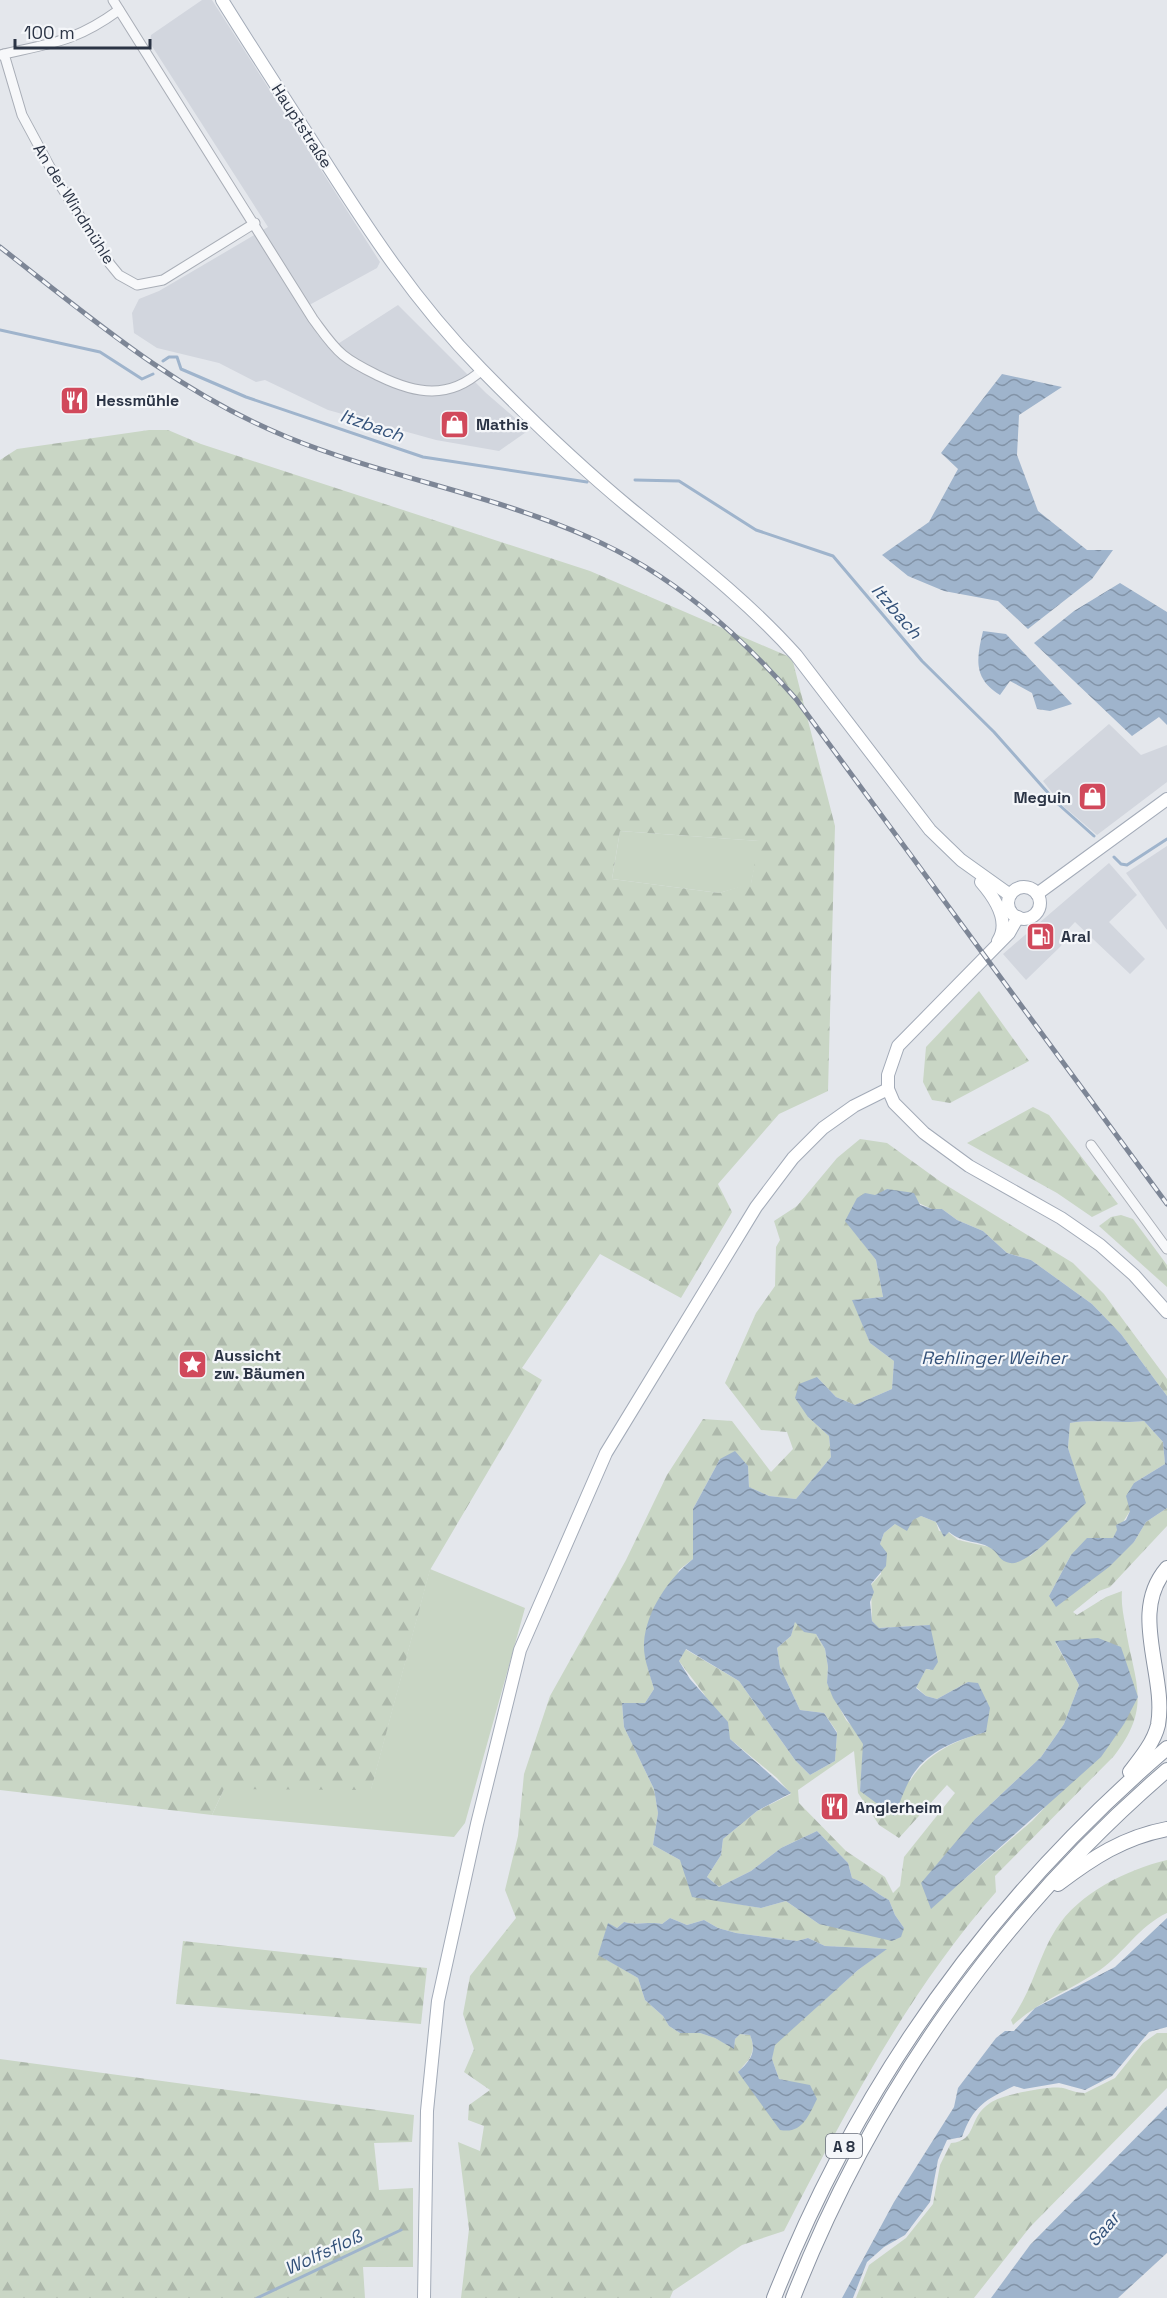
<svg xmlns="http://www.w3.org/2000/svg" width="1167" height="2298" viewBox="0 0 1167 2298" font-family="'Space Grotesk',sans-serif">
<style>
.built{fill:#d2d6de}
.green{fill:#c9d6c5}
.forest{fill:url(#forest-firs);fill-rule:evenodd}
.water{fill:url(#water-waves)}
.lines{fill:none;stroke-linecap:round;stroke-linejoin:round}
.stream{stroke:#9fb4cc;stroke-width:3}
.minor-casing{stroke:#a9aeb7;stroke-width:11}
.major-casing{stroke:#a3abb8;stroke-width:14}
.highway-casing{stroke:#8b94a3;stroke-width:16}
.minor{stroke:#f7f8fa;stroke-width:9}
.major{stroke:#fff;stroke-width:12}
.highway{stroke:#fff;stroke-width:14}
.rail-casing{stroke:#7d8696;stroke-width:5}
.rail{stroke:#f4f6f9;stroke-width:3;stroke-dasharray:9;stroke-linecap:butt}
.labels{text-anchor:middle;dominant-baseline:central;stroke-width:4.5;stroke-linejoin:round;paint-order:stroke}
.shield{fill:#f4f6f9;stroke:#676e7b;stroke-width:1.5}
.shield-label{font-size:15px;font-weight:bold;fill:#2b3445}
.street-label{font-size:16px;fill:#2b3445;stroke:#f4f6f9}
.poi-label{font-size:16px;font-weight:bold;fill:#2b3445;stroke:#f4f6f9;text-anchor:start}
.water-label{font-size:18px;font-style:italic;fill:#34527a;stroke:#f4f6f9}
</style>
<defs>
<pattern id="forest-firs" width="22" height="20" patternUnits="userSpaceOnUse" patternTransform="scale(1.5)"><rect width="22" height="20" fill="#c9d6c5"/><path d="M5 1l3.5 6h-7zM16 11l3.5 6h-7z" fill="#adb8ab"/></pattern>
<pattern id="water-waves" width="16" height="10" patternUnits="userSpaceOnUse" patternTransform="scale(1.5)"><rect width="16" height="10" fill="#9fb4cc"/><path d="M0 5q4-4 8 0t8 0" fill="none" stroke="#8293a7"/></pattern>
</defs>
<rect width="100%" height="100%" fill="#e4e7ec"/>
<g class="built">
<polygon points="202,0 212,0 380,262 377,268 302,309 318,335 330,349 398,305 486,393 529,430 499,451 436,440 328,410 265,380 256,382 219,363 157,348 134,333 132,313 139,299 159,291 268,227 150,43 151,35"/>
<polygon points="1109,724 1141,755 1167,745 1167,782 1097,835 1062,805 1043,781"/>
<polygon points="1167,846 1167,930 1126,873"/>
<polygon points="1109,863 1137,895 1109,922 1145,959 1130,974 1075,922 1060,938 1063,942 1061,946 1026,980 1003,954"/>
</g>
<g class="green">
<polygon points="620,831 760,841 751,884 719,893 612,879"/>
<polygon points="430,1569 525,1608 465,1823 454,1837 212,1815 224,1789 371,1789"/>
</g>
<g class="forest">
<path d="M149 430H168L201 444 590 571 792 658 835 826 828 1091 779 1114 718 1184 732 1212 681 1298 600 1254 522 1368 542 1380 430 1570 371 1790 224 1789 212 1815 0 1790V460L17 449ZM620 831 759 841 751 883 719 893 612 879Z"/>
<polygon points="979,991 1029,1061 950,1103 932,1100 923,1082 926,1047"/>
<polygon points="1033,1107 1049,1115 1118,1204 1092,1217 1057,1193 967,1143"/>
<path d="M860 1139 887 1143 941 1182 1073 1263 1104 1294 1167 1379V1396L1121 1334 1092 1304 1031 1260 1007 1253 983 1231 957 1220 942 1209H932L887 1189 850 1213 846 1221 876 1260 883 1297 853 1300 870 1343 894 1361 892 1389 855 1405 836 1397 817 1377 808 1417 829 1436 831 1457 796 1499 769 1496 749 1487 748 1466 720 1459 693 1509V1559L679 1570 647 1665 654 1689 645 1703H622L624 1727 654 1789 658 1813 653 1845 680 1860 727 1902 761 1908 786 1901 819 1924 904 1928 895 1915 889 1900C875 1893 866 1883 852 1878L848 1863 817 1831 781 1848 751 1871 719 1887 707 1877 721 1855 723 1839 757 1811 791 1794 777 1778 730 1739 704 1694 679 1661 685 1649 739 1681 795 1760 810 1775 835 1761 837 1732 824 1713 800 1710 780 1667 777 1648 791 1636 795 1621 816 1634 825 1649 828 1667 827 1683 846 1720 858 1732 864 1744 860 1791 910 1781C926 1754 957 1739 986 1732L968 1682 937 1699 926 1696 916 1687 926 1669 930 1670V1625L878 1628 872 1621 871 1585 881 1574 880 1544 884 1533 895 1524 921 1516 936 1522 939 1531 948 1532 958 1540 1030 1556C1050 1540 1066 1521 1085 1503L1068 1448 1070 1423C1096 1419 1119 1424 1144 1421L1163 1442 1165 1464 1134 1483 1130 1511 1113 1538 1095 1540 1071 1555 1049 1596 1134 1542 1146 1522 1167 1508V1526L1110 1587 1099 1591 1073 1612 1077 1615 1106 1597 1122 1591C1121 1602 1123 1613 1125 1624 1133 1680 1154 1705 1114 1756L995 1876 996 1892C907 1993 845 2113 784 2231L742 2245 673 2291 670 2298H461L469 2229 458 2142 480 2151 484 2126 468 2120 469 2105 490 2090 464 2072 474 2049 463 2014 470 1976 516 1918 505 1890 518 1836 524 1774 550 1696 626 1560 667 1475 703 1419 732 1421 771 1472 793 1449 787 1432 761 1430 725 1383 756 1313 775 1286 776 1247 780 1240 774 1221 797 1206 837 1158ZM1055 1642 1124 1724 1032 1821 931 1908 976 1818 1041 1757 1064 1724 1079 1685ZM854 1751 858 1793 879 1825 899 1838 947 1785 955 1793 904 1857 900 1886 893 1893 885 1877 846 1851 799 1803 798 1790ZM670 1918 687 1925 704 1920 718 1928 736 1933 797 1941 808 1938 825 1946 886 1949 858 1970 774 2045 772 2059 779 2079 794 2082 738 2072C750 2059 757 2052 750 2035L740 2034 735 2039 734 2048 715 2038 700 2033H680L669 2026 663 2016 645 2000 638 1978 599 1955 608 1924 617 1928 624 1922C638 1926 649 1921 662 1924Z"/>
<polygon points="1121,1215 1133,1219 1167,1265 1167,1287 1099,1226 1111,1217"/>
<path d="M1167 1860V1913C1139 1926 1124 1953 1100 1970 1071 1990 1039 2001 1013 2025L1011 2020C1033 1990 1038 1957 1056 1929 1079 1893 1126 1870 1167 1860Z"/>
<polygon points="183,1941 427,1968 421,2024 176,2004"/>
<path d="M1157 2033H1167V2088L1030 2227 974 2298H856L869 2265 906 2238 933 2204 940 2165 951 2143C978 2141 967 2118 990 2103 1001 2095 1050 2085 1063 2088 1071 2090 1076 2093 1085 2093L1115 2078 1143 2043Z"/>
<polygon points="0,2059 414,2115 412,2142 374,2143 379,2190 413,2188 413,2267 363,2267 365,2298 0,2298"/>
</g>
<g class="water">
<polygon points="1002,374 1062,387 1019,415 1017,455 1038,511 1087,550 1113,550 1092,579 1028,629 998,601 944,591 908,576 882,555 929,522 958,469 941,453"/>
<polygon points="1120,583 1167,612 1167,725 1159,717 1132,736 1034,643 1074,611"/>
<path d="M983 631 1006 634 1072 704 1050 711 1037 709 1032 693 1010 681 1000 695C972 678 977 657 983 631Z"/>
<path d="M887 1189 914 1193 920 1205 932 1209H942L957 1220 983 1231 1007 1253 1031 1260 1092 1304 1121 1334 1167 1396V1508L1146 1522 1134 1542 1109 1567 1056 1607 1049 1596 1071 1555 1087 1538H1113L1117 1530 1116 1525 1126 1520 1130 1511 1126 1496 1134 1483 1165 1464 1163 1442 1144 1421C1119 1424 1096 1419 1070 1423L1068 1448 1086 1503C1071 1517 1029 1566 1010 1563 999 1561 999 1554 992 1549 980 1540 963 1544 949 1532L944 1537 936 1522 921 1516 913 1520 907 1531 895 1524 884 1533 880 1544 887 1553 886 1566 871 1584 874 1592 870 1602 872 1621 879 1628 930 1625 938 1662 933 1670 926 1669 916 1688 926 1696 937 1699 968 1682 978 1683 990 1708 986 1732C963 1738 932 1749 917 1769 906 1782 901 1801 894 1816L860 1791 863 1744 833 1698 827 1683 828 1667 825 1649 816 1634 804 1632 795 1622 791 1636 777 1648 780 1667 800 1710 824 1713 837 1733 835 1761 810 1775 795 1760 739 1681 686 1649 679 1661 690 1679 728 1722 730 1739 791 1793 757 1811 723 1839 721 1855 707 1877 719 1887 751 1871 781 1848 817 1831 848 1863 852 1878C866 1883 875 1893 889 1900L895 1915 904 1928 901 1937 892 1941 819 1924 786 1901 761 1908 692 1897 680 1860 653 1845 658 1813 654 1789 624 1727 622 1703H645L654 1689C650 1674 643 1658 644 1643 646 1611 669 1578 693 1559V1509L720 1459 735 1451 748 1466 749 1487 769 1496 796 1499 831 1457 829 1436 808 1417 795 1398 799 1384 817 1377 836 1397 855 1405 892 1389 894 1361 870 1343 852 1300 883 1297 876 1260 845 1221 857 1198 865 1193 875 1195Z"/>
<polygon points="1098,1638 1121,1647 1138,1697 1124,1724 1101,1757 931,1909 921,1883 976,1818 1041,1757 1064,1724 1079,1685 1055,1641"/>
<path d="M670 1918 687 1925 704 1920 718 1928 736 1933 797 1941 808 1938 825 1946 887 1949 858 1970 775 2045 772 2059 779 2079 810 2085 817 2099C808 2117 802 2134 780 2130L738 2072C751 2060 757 2052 750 2035L740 2034 735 2039 734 2049 715 2038 700 2033H680L669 2026 663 2016 645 2000 638 1978 598 1955 608 1923 617 1928 624 1922C638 1926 648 1921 662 1924Z"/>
<path d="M1167 1918V2027L1149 2032 1112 2076 1085 2090 1059 2083 1024 2089 1014 2086C985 2100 973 2106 962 2137L947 2140 938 2160 930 2202 905 2235 884 2247 867 2262 853 2298H842L894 2202 954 2107 958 2088 996 2038 1005 2031H1014L1035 2008 1115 1967Z"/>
<polygon points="1167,2106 1167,2253 1118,2298 991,2298 1030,2245"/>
</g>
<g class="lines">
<g class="stream">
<polyline points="0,330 100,352 142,379 153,374"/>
<polyline points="163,361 169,357 177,357 181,369 246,397 423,457 587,482"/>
<polyline points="635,480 679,481 756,530 833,556 922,661 994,732 1057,803 1094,836"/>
<polyline points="1114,857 1121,864 1127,865 1167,839"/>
<polyline points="257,2298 401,2230"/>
</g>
<defs>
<g id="minor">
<path d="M113 0 313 319C322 331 331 345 343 355 354 364 367 370 379 376 416 394 449 400 482 370"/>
<polyline points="4,54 22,115 57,180 110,264 119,275 137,285 163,280 255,223"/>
<path d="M0 55C52 43 75 42 119 10"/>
<polyline points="1091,1145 1167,1249"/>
</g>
<g id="major">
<path d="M222 0C253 50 285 99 317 149 367 228 415 302 481 369 529 418 578 465 630 508 688 555 746 599 796 655L930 830 961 860 1010 895"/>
<path d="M981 882C994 897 1011 921 998 941"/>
<circle cx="1024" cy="903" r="16"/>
<polyline points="1037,894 1167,799"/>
<polyline points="1018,917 1009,933 898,1046 888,1075 888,1089 894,1103 924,1133 969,1166 1061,1218 1100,1245 1134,1275 1167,1312"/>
<polyline points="424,2298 427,2111 438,2001 477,1824 520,1650 606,1453 756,1207 793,1158 823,1128 854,1106 888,1089"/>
</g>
<g id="highway">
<path d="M1130 1772C1141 1758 1154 1742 1158 1725 1167 1674 1128 1613 1167 1568"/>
<path d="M1058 1884C1092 1858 1124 1837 1167 1829"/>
<path d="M774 2298C859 2083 992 1898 1167 1748"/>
<path d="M793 2298C873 2094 1001 1913 1167 1770"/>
</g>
</defs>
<use href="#minor" class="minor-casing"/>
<use href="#major" class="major-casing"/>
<use href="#highway" class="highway-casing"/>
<use href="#minor" class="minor"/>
<use href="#major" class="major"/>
<use href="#highway" class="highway"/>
<defs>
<path id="rail" d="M0 247C92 319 177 392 287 437 385 477 492 494 588 537 671 573 737 632 796 699L1167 1204"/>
</defs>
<use href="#rail" class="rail-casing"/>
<use href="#rail" class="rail"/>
</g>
<defs>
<symbol id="restaurant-square" viewBox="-11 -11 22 22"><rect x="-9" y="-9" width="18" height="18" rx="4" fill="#d1495b" stroke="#f4f6f9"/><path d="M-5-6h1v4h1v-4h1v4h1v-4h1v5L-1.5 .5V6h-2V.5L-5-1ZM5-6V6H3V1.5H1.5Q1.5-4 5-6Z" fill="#fff"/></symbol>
<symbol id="shop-square" viewBox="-11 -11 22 22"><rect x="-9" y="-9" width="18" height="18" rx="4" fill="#d1495b" stroke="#f4f6f9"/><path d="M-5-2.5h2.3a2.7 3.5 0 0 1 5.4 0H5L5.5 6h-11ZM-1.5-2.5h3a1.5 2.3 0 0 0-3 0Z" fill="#fff"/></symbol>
<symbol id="fuel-square" viewBox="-11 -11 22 22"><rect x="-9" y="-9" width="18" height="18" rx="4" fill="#d1495b" stroke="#f4f6f9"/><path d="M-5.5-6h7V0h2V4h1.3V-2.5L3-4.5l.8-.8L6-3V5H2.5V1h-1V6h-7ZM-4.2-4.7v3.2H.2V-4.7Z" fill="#fff"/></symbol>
<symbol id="sight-square" viewBox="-11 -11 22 22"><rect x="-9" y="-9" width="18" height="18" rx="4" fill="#d1495b" stroke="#f4f6f9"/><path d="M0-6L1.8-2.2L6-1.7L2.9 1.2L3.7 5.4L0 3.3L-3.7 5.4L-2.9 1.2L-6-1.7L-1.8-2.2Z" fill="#fff"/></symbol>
</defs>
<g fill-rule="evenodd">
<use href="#restaurant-square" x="58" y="384" width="33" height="33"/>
<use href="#shop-square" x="438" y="408" width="33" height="33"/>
<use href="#shop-square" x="1076" y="780" width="33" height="33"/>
<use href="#fuel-square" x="1024" y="920" width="33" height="33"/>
<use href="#sight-square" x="176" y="1348" width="33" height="33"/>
<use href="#restaurant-square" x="818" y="1790" width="33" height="33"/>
</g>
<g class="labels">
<rect class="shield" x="826" y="2134" width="36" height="24" rx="4.5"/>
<g class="shield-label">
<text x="844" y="2146">A 8</text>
</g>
<g class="street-label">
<text transform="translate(302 126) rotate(57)">Hauptstraße</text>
<text transform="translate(74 204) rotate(58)">An der Windmühle</text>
</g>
<g class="poi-label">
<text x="96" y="400">Hessmühle</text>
<text x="476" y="424">Mathis</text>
<text x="1071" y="797" text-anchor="end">Meguin</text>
<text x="1061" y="936">Aral</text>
<text x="214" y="1355">Aussicht<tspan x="214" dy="18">zw. Bäumen</tspan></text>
<text x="855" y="1807">Anglerheim</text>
</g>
<g class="water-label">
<text transform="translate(372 425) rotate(19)">Itzbach</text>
<text transform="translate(897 611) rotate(49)">Itzbach</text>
<text x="994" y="1357">Rehlinger Weiher</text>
<text transform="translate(1103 2229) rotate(-49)">Saar</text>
<text transform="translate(323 2252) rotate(-25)">Wolfsfloß</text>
</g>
</g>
<path d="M15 39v9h135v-9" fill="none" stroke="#2b3445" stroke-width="3"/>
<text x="24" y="39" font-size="18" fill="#2b3445" stroke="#f4f6f9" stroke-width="4.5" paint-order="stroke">100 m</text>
</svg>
